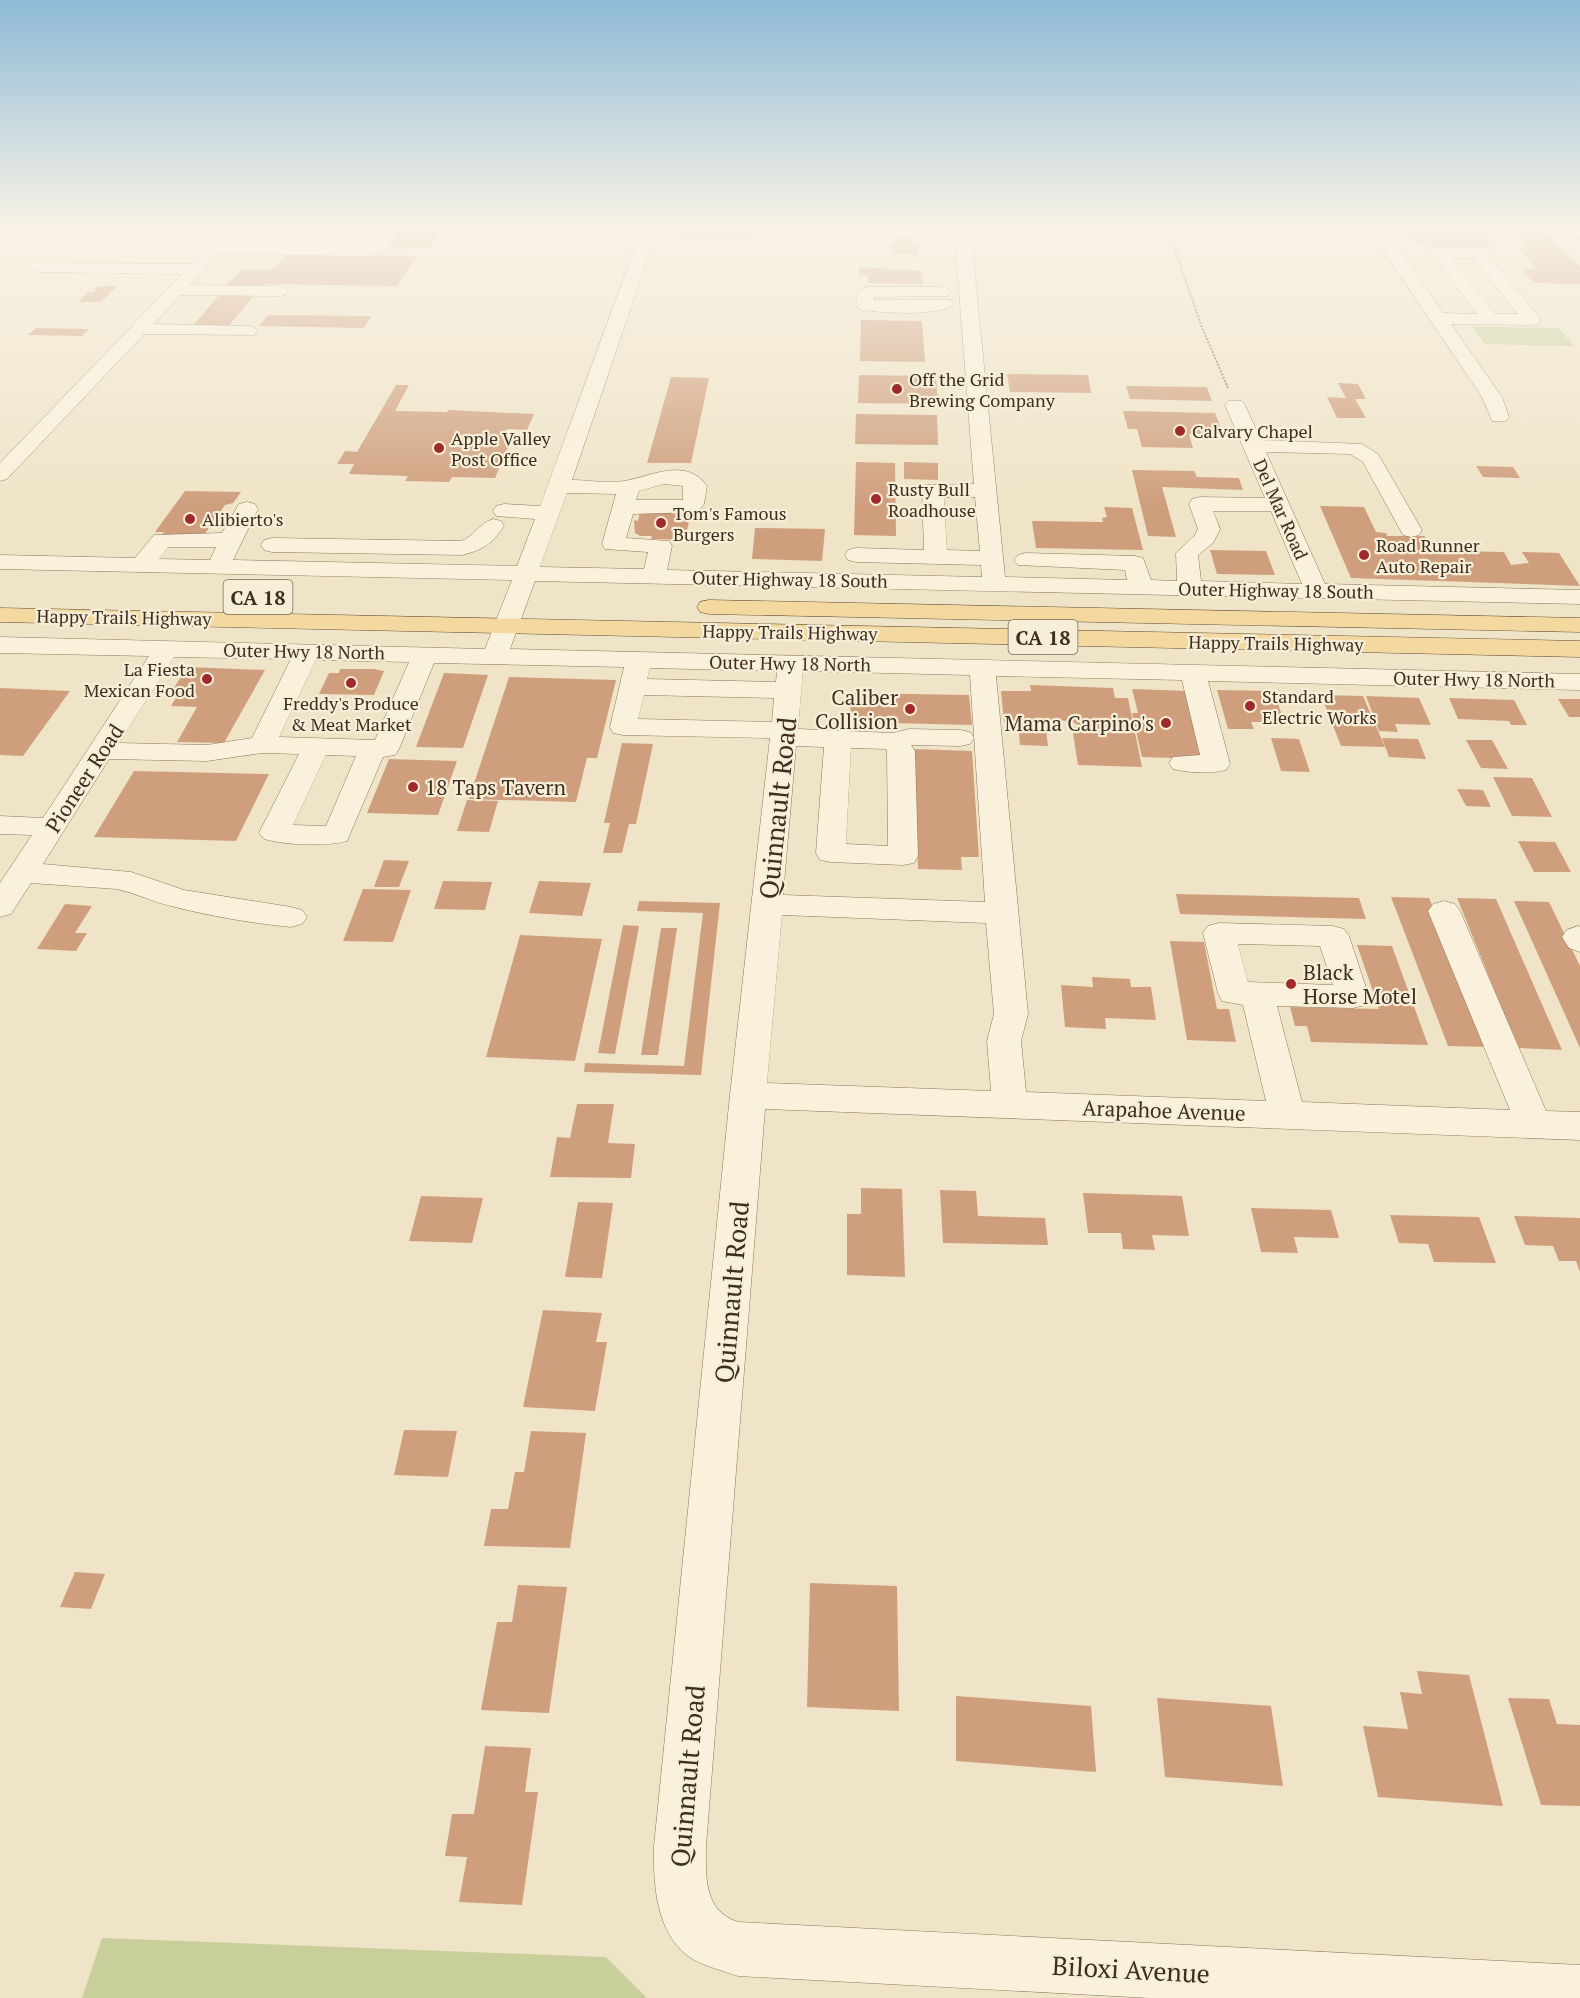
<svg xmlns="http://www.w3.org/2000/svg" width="1580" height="1998" viewBox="0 0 1580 1998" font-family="'PT Serif',serif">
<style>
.green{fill:#c9cf9b}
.building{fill:#cf9f7d}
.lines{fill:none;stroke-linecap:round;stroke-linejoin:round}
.minor-casing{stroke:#8d765c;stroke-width:1}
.major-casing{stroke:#5b4430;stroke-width:1}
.path{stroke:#8d765c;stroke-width:2;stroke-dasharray:2 1.5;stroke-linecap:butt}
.minor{fill:#faf1dc;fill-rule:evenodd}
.major{fill:#f3d9a0;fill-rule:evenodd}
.poi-dot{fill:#9e2a2b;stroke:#f7eed8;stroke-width:2}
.labels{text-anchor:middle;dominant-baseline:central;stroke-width:4.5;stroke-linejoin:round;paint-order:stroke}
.far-poi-label{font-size:18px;fill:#3d2e20;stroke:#f7eed8;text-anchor:start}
.far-street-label{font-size:18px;fill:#3d2e20;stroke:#f7eed8}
.shield{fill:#f7eed8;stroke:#756857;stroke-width:1.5}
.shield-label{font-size:20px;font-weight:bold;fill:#3d2e20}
.poi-label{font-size:21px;fill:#3d2e20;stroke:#f7eed8;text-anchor:end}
.street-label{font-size:21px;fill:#3d2e20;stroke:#f7eed8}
.near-street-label{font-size:26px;fill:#3d2e20;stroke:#f7eed8}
</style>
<rect width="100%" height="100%" fill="#f0e4c8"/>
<g class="green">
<polygon points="1472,326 1559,328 1574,346 1485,344"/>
<polygon points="102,1938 606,1957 647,1998 82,1998"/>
</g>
<g class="building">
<polygon points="403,226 443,226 429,248 388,247"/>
<polygon points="677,226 754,226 752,238 674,237"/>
<polygon points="1403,226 1475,226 1492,247 1418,246"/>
<polygon points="1511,229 1545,230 1580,267 1580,284 1535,283 1521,269 1537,269 1517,246 1526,246"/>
<polygon points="898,237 911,238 910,244 918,247 918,254 892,254 891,244 896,244"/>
<polygon points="286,254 417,256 397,286 263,284 259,290 223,289 242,269 273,269"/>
<polygon points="859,267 922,271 923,284 868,283 868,276 859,276"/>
<polygon points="98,286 117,286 101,302 78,302 88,292 93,292"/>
<polygon points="220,294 255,294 227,328 191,328"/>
<polygon points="268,315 371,316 364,328 259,326"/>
<polygon points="861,320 922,321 925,362 860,361"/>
<polygon points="36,328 89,329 82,336 28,335"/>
<polygon points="1007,374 1088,375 1091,393 1010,392"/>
<polygon points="859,375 936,376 938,404 858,403"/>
<polygon points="671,377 709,378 691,463 647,463"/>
<polygon points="1338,383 1358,384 1366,399 1355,399 1366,418 1337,418 1327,397 1346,398"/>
<polygon points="396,385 409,385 395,411 447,412 448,410 534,414 527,430 507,429 502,439 511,440 495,478 452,477 449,482 405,481 408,476 349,474 354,464 337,464 345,451 357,452"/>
<polygon points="1126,386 1207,387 1212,401 1130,399"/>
<polygon points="1123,411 1215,413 1223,434 1189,434 1193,448 1142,447 1137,429 1128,429"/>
<polygon points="856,414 937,415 938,445 855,444"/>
<polygon points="856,462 895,463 896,536 854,535"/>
<polygon points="904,462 938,463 938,480 904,479"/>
<polygon points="1476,466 1513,467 1520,478 1483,477"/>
<polygon points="1132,470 1194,471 1197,477 1239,478 1243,490 1162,487 1176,537 1148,536"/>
<polygon points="185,491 241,492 233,503 225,505 204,535 161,536 164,532 155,532"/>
<polygon points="1320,506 1364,507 1376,532 1386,533 1387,536 1425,536 1427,541 1445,541 1450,551 1504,552 1511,565 1529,563 1522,552 1559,553 1580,586 1351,578"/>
<polygon points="1104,507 1132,508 1143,550 1036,548 1032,521 1103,522 1102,518 1107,517"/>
<polygon points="640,512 691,512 685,540 651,539 652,536 640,536 635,533 634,520 638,521"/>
<polygon points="755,528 825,529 822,561 752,559"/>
<polygon points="1210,550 1266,551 1275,575 1217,574"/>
<polygon points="187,667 265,670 224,743 177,742 197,707 171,706 180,691 172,691"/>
<polygon points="340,669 374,669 384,671 374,695 319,694 329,673 339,673"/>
<polygon points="444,673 488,675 463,748 416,747"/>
<polygon points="509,677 616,680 597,758 587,758 576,802 469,799"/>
<polygon points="1030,685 1113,688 1115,698 1128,698 1142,767 1078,765 1072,727 1083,728 1071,721 1045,720 1048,746 1020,745 1018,722 1004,722 1001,691 1031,691"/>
<polygon points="0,688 70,691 23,756 0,755"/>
<polygon points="1132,689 1188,691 1199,732 1194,732 1201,759 1142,757 1132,713 1138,713"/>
<polygon points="1217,690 1274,691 1284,722 1251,722 1254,729 1228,729"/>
<polygon points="851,693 969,695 972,725 850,722"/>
<polygon points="1321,695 1363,696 1385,747 1341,746"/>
<polygon points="1366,696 1419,698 1431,725 1395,724 1398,732 1379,731"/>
<polygon points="1449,698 1514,700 1527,725 1511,725 1509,721 1458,719"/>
<polygon points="1558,699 1580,699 1580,717 1569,717"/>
<polygon points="1271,738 1299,739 1310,772 1281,771"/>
<polygon points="1382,738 1418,739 1426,759 1389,757"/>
<polygon points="1466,740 1492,740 1508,769 1481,768"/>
<polygon points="622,743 653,744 636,824 629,824 622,853 603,853 610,823 604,823"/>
<polygon points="914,749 972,751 979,857 961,857 962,870 918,869"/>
<polygon points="389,759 457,761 438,815 367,813"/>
<polygon points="134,771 269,774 236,841 94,837"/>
<polygon points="1493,777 1532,778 1552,817 1512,816"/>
<polygon points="1457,789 1483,790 1491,807 1466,806"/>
<polygon points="467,800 498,801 489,832 457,831"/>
<polygon points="1518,841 1555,842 1571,872 1534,872"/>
<polygon points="384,860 409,861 399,887 374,887"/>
<polygon points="443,881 492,882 485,910 434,909"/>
<polygon points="539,881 591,883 582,916 529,913"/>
<polygon points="363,889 411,890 393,942 343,941"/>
<polygon points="1176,894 1359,898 1366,919 1180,914"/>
<polygon points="1391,897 1429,898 1490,1047 1448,1046"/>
<polygon points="1457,898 1496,899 1562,1050 1518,1048"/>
<polygon points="639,901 720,903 701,1075 584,1072 585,1063 684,1066 703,913 637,911"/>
<polygon points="1514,901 1549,902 1580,966 1580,1048"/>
<polygon points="65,904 92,906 75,933 87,933 76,951 37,949"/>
<polygon points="623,925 639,926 615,1054 598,1053"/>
<polygon points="661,928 677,928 658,1055 641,1055"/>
<polygon points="520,935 602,939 575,1061 486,1057"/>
<polygon points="1170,941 1204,942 1217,1009 1229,1009 1236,1042 1187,1040"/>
<polygon points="1357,945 1392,946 1428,1045 1311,1042 1307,1026 1295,1026 1290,1007 1379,1009"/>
<polygon points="1092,977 1130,979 1131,987 1151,987 1156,1020 1105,1018 1106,1029 1065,1027 1061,985 1093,987"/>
<polygon points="577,1104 614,1104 608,1143 635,1144 631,1178 550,1177 557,1137 570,1138"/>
<polygon points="861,1188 902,1189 905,1277 847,1275 847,1214 861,1214"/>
<polygon points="940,1190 976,1191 978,1216 1045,1218 1048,1245 943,1243"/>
<polygon points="1083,1193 1182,1196 1189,1236 1152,1235 1155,1250 1123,1249 1121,1233 1088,1233"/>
<polygon points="421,1196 483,1198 472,1243 409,1241"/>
<polygon points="578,1202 613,1203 602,1278 565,1277"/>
<polygon points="1251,1208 1331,1210 1339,1238 1294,1237 1298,1253 1261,1252"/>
<polygon points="1390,1215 1479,1217 1496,1263 1434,1262 1428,1244 1399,1243"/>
<polygon points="1514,1216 1580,1218 1580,1272 1576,1261 1559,1261 1553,1246 1525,1245"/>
<polygon points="543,1310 602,1313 596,1342 607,1342 595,1411 523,1407"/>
<polygon points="404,1430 457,1431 448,1477 394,1475"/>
<polygon points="531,1431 586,1433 570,1548 484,1546 491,1509 508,1509 515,1472 524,1472"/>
<polygon points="75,1572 105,1574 91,1609 60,1607"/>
<polygon points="810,1583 897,1586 899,1711 807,1707"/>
<polygon points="518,1585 567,1587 549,1713 481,1710 497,1622 512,1622"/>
<polygon points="1417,1671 1469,1675 1503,1806 1378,1797 1363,1726 1408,1729 1400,1692 1422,1694"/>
<polygon points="956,1696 1091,1706 1096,1772 956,1761"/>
<polygon points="1157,1698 1271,1706 1283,1786 1165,1777"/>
<polygon points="1508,1698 1549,1699 1557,1724 1580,1725 1580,1806 1541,1805"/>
<polygon points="485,1746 531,1748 525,1792 538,1792 522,1905 459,1902 467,1857 445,1856 452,1814 474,1814"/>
</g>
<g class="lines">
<defs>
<g id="minor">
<polygon points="229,226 245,226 228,244 367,246 374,243 388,226 404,226 386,249 370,256 219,254 190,285 279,286 285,287 288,291 285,295 279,296 181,295 154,324 248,326 254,327 257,331 254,335 144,334 7,479 0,481 0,463 182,274 38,272 32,271 30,267 32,263 192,264"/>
<path d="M643 226H659L572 480C588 480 608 484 624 481 650 477 686 456 707 486L704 504 697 512 633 514 626 538 669 541 672 546 667 570 982 577 981 565 856 562 848 560 845 555 848 550 856 548 924 550 922 490 925 485 974 484 954 226H970L1005 577 1127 580 1125 570 1018 565 1014 560 1018 555 1026 553 1135 556 1143 558 1151 580 1177 581 1176 553 1195 535 1198 529 1189 504 1192 499 1200 497 1265 498 1225 405 1228 401H1242L1245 405 1261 440 1362 444 1378 454 1422 530 1419 535 1411 537 1403 535 1363 462 1350 454 1266 452 1325 584 1580 590V604L535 581 510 649 1580 674V690L1208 681 1230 764 1226 770C1209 774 1190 773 1173 769L1169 763 1173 757 1200 755 1182 680 996 676 1028 1014 1021 1041 1026 1092 1266 1101 1243 1005 1222 1001 1218 993 1203 933 1208 926 1219 923 1333 926 1344 929 1349 936 1369 997 1365 1005 1353 1008 1277 1006 1302 1102 1510 1110 1428 911 1433 904 1444 901 1455 904 1460 911 1546 1111 1580 1112V1140L765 1109 706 1846C706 1877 703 1910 738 1922L1580 1965V1998H1150L738 1976C723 1971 708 1967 694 1960 656 1938 653 1884 654 1846L730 1095 770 738 623 735 613 733 610 727 624 667 434 663 399 749 395 755 383 757 347 841C326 847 285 845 264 839L259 833 299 754 262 753 207 761 109 759 43 864 131 872 184 890 291 907 302 910 307 917 302 924 291 927C250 923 210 916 171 906 152 902 136 893 117 889L31 883 11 914 0 917V883L32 835 0 834V816L43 818 149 656 0 653V637L485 649 512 580 0 569V555L135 558 154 535 222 533 239 504 247 502 255 504 258 509 233 560 517 566 535 519 496 516 493 511 496 506 504 504 540 506ZM664 484 683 486V500H636L639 491ZM567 493 616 494 602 544 605 549 648 552 644 569 540 567ZM944 497H975L980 551 947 550ZM1213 511H1271L1302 584 1201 581 1198 555 1213 543 1220 529ZM168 547H216L210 560 159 559ZM174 657 291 659 252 738 207 745 119 743ZM316 660 409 662 375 740 279 737ZM650 668 777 671 776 682 647 679ZM803 671 970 675 985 902 783 895 796 746 824 747 816 853 820 860 831 862 903 865 914 863 918 856 915 751 911 745 960 746 970 744 974 738 970 732 960 730 909 729 893 733 798 729ZM644 695 774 698 772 722 638 719ZM851 748 886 749 887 751 888 846 846 844ZM326 755 356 756 326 826 293 825ZM782 915 986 923 994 1014 987 1041 991 1091 767 1083ZM1238 944 1320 946 1333 985 1248 982Z"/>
<path d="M1367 226H1383L1443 313 1477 314 1431 253 1439 248H1478L1484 250 1538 316 1541 320 1538 324 1532 325 1451 324 1502 397 1509 417 1506 421H1492L1482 397ZM1451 258H1473L1518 314H1495Z"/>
<path d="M868 287H941L947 288 950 292 947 296 874 297V300H950L953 304C943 317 875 313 859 309L856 305C857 295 857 290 868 287Z"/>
<path d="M493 519 501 521 504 526C492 544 483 550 462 555L272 552 264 550 261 545 264 540 272 538 461 541C474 537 479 523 493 519Z"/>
<polygon points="1578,926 1580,927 1580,952 1569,948 1562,937 1567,930"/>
</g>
<g id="major">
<polygon points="709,600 1580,618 1580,632 709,614 700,612 697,607 700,602"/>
<polygon points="0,608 1580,641 1580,657 0,622"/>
</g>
</defs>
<use href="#minor" class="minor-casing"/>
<use href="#major" class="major-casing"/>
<g class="path">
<polyline points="1167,226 1201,325 1228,388"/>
<polyline points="1567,226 1580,240"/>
</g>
<use href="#minor" class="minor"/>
<use href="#major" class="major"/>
</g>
<linearGradient id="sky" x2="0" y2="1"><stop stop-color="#8fbad6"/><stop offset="0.45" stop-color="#f8f3e6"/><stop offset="1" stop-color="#f8f3e6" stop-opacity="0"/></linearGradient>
<rect width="1580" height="505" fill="url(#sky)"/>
<g class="poi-dot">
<circle cx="897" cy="389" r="6"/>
<circle cx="1180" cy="431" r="6"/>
<circle cx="439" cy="448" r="6"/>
<circle cx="876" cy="499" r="6"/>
<circle cx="190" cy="519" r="6"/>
<circle cx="661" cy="523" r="6"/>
<circle cx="1364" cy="555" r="6"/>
<circle cx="207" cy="679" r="6"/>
<circle cx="351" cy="683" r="6"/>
<circle cx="1250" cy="706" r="6"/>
<circle cx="910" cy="709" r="6"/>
<circle cx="1166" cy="723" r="6"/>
<circle cx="413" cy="787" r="6"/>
<circle cx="1291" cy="984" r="6"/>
</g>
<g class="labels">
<g class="far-poi-label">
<text x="909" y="379">Off the Grid<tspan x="909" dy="21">Brewing Company</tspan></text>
<text x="1192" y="431">Calvary Chapel</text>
<text x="451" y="438">Apple Valley<tspan x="451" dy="21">Post Office</tspan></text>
<text x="888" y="489">Rusty Bull<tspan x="888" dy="21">Roadhouse</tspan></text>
<text x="673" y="513">Tom's Famous<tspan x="673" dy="21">Burgers</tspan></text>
<text x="202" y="519">Alibierto's</text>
<text x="1376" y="545">Road Runner<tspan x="1376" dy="21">Auto Repair</tspan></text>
<text x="195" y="669" text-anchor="end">La Fiesta<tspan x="195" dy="21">Mexican Food</tspan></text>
<text x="1262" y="696">Standard<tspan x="1262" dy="21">Electric Works</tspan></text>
<text x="351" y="703" text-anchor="middle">Freddy's Produce<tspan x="351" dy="21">&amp; Meat Market</tspan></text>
</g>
<g class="far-street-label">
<text transform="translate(1281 509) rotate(66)">Del Mar Road</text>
<text transform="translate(790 579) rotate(1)">Outer Highway 18 South</text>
<text transform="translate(1276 590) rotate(1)">Outer Highway 18 South</text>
<text transform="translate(124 617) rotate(1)">Happy Trails Highway</text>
<text transform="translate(790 632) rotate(1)">Happy Trails Highway</text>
<text transform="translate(1276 643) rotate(1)">Happy Trails Highway</text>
<text transform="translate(304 651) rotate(1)">Outer Hwy 18 North</text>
<text transform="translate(790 663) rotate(1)">Outer Hwy 18 North</text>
<text transform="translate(1474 679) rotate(1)">Outer Hwy 18 North</text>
</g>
<g class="shield">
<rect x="223.5" y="580" width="69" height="34" rx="4.5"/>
<rect x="1008.5" y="620" width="69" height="34" rx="4.5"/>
</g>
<g class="shield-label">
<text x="258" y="597">CA 18</text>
<text x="1043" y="637">CA 18</text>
</g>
<g class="poi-label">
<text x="898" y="697">Caliber<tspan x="898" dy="24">Collision</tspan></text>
<text x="1154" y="723">Mama Carpino's</text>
<text x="425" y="787" text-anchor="start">18 Taps Tavern</text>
<text x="1303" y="972" text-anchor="start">Black<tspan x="1303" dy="24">Horse Motel</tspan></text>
</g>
<g class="street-label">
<text transform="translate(84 778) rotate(-57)">Pioneer Road</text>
<text transform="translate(1164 1110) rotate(2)">Arapahoe Avenue</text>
</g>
<g class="near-street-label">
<text transform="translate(777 808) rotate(-84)">Quinnault Road</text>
<text transform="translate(731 1292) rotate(-85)">Quinnault Road</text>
<text transform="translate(687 1776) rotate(-85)">Quinnault Road</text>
<text transform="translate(1131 1969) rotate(3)">Biloxi Avenue</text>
</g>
</g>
</svg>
